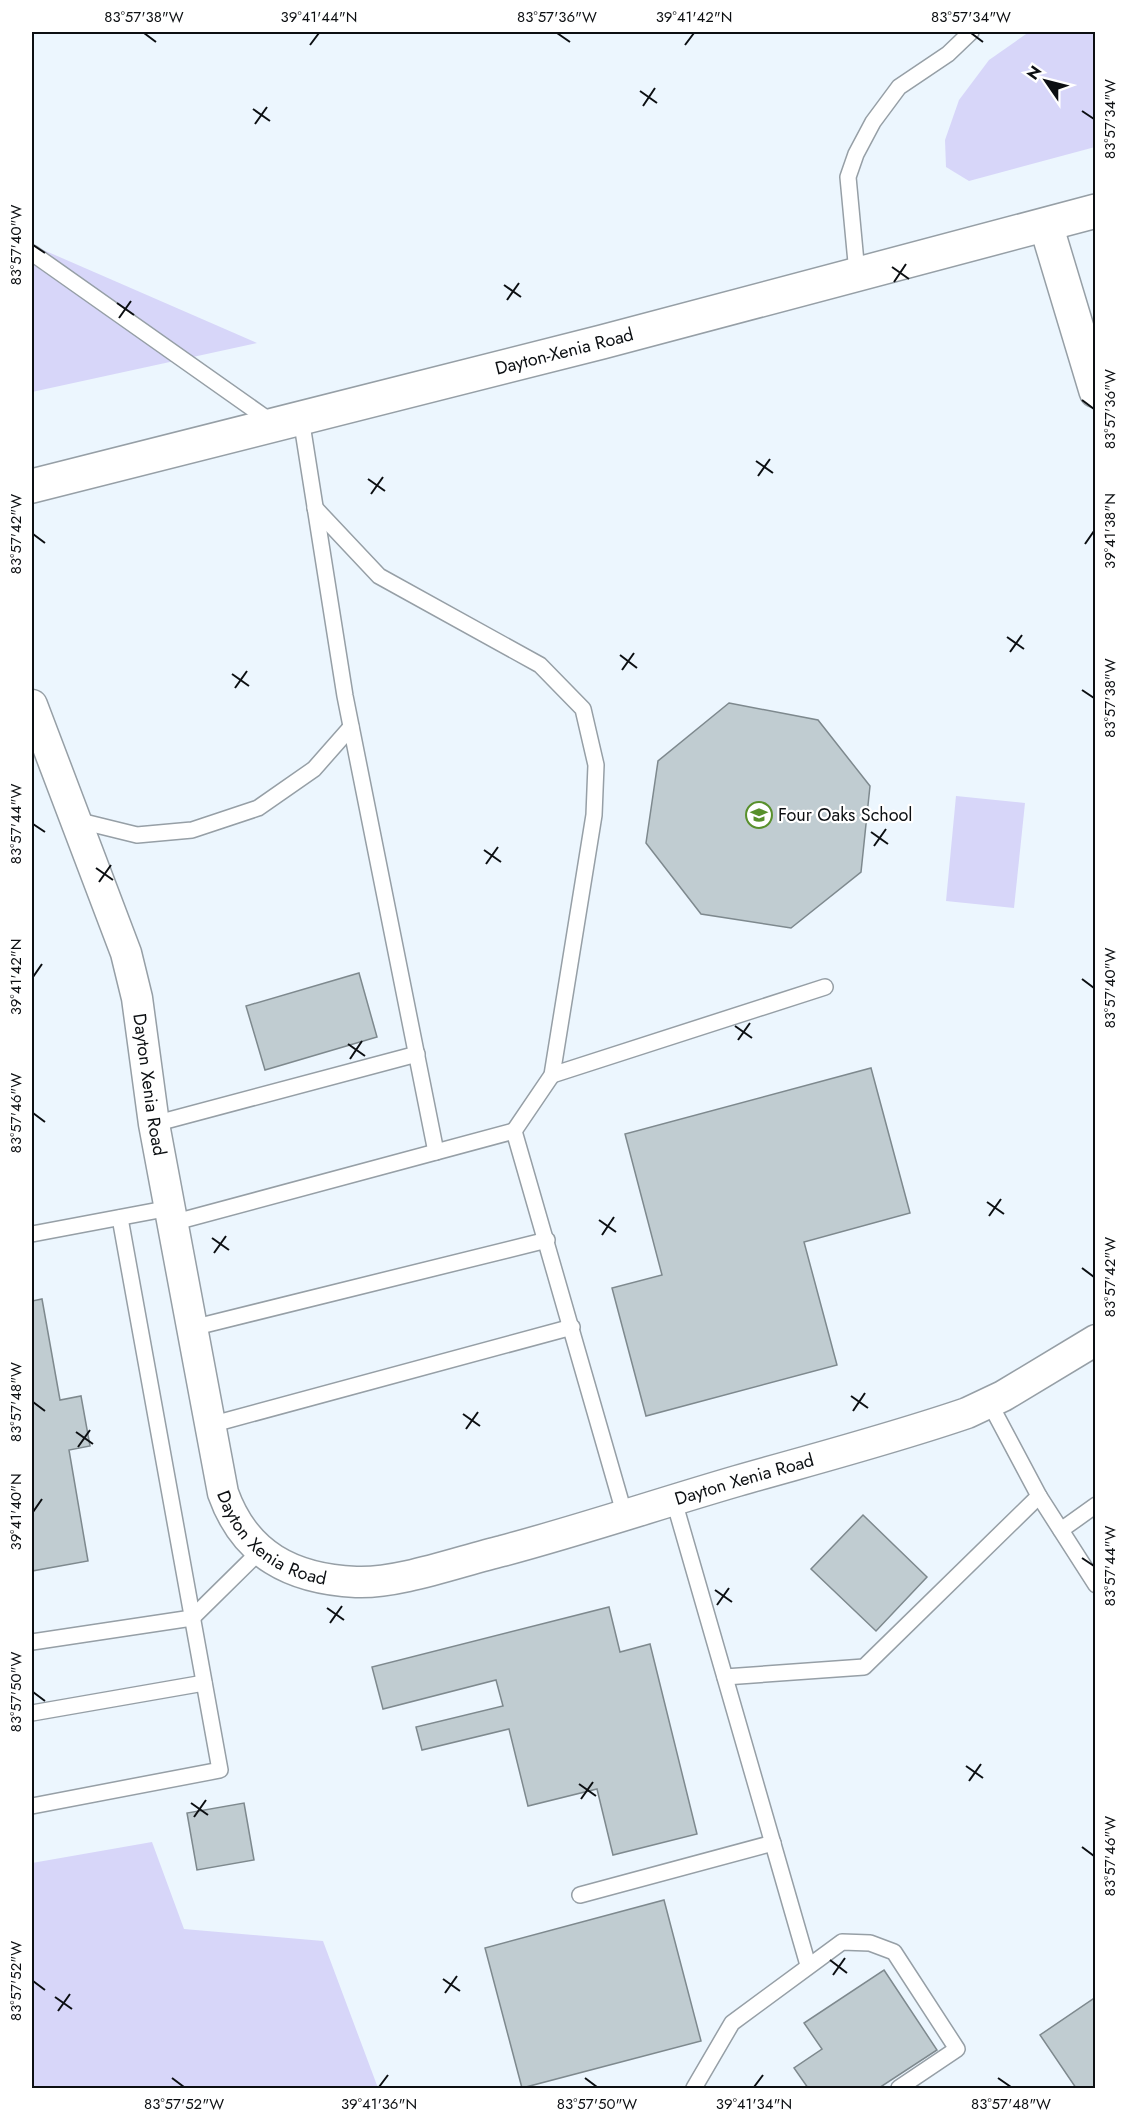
<svg xmlns="http://www.w3.org/2000/svg" width="1127" height="2120" viewBox="0 0 1127 2120" font-family="Jost,sans-serif">
<style>
.green{fill:#d7d6f9}
.building{fill:#c0ccd1;stroke:#7e898e;stroke-width:1.5}
.lines{fill:none;stroke-linecap:round;stroke-linejoin:round}
.service-casing{stroke:#969fa6;stroke-width:18}
.minor-casing{stroke:#969fa6;stroke-width:33}
.tertiary-casing{stroke:#969fa6;stroke-width:36}
.secondary-casing{stroke:#969fa6;stroke-width:36}
.service{stroke:#fff;stroke-width:15}
.minor{stroke:#fff;stroke-width:30}
.tertiary{stroke:#fff;stroke-width:33}
.secondary{stroke:#fff;stroke-width:33}
.ticks{fill:none;stroke:#0c0f12;stroke-width:2}
.labels{text-anchor:middle;dominant-baseline:central;stroke-width:4.5;stroke-linejoin:round;paint-order:stroke}
.street-label{font-size:18px;fill:#0c0f12;stroke:#fff}
.poi-label{font-size:18px;fill:#0c0f12;stroke:#fff;text-anchor:start}
.neatline{fill:none;stroke:#0c0f12;stroke-width:2}
.ticks-label{font-size:15px;text-anchor:middle;fill:#0c0f12}
</style>
<rect width="100%" height="100%" fill="#ecf6fe"/>
<g class="green">
<polygon points="1029,32 1095,32 1095,147 969,181 946,167 945,140 959,100 989,60"/>
<polygon points="32,245 257,343 32,392"/>
<polygon points="956,796 1025,803 1014,908 946,901"/>
<polygon points="152,1842 184,1929 323,1941 378,2088 32,2088 32,1863"/>
</g>
<g class="building">
<polygon points="729,703 818,720 870,786 861,872 791,928 701,914 646,843 658,761"/>
<polygon points="359,973 377,1037 265,1070 246,1006"/>
<polygon points="871,1068 910,1213 804,1242 837,1365 646,1416 612,1288 662,1275 625,1134"/>
<polygon points="42,1299 60,1400 81,1396 90,1446 69,1450 88,1561 32,1571 32,1301"/>
<polygon points="863,1515 927,1577 876,1631 811,1569"/>
<polygon points="609,1607 620,1652 650,1644 697,1834 613,1855 597,1789 528,1806 509,1729 422,1750 416,1727 503,1706 496,1680 383,1709 372,1667"/>
<polygon points="244,1803 254,1860 197,1870 187,1813"/>
<polygon points="664,1900 701,2041 522,2088 485,1948"/>
<polygon points="884,1970 937,2050 879,2088 808,2088 794,2068 822,2049 804,2023"/>
<polygon points="1096,1997 1096,2088 1076,2088 1040,2035"/>
</g>
<g class="lines">
<defs>
<g id="service">
<polyline points="32,253 273,423"/>
<polyline points="857,273 848,177 856,154 873,122 899,87 948,54 971,32"/>
<polyline points="301,418 345,696 436,1152"/>
<polyline points="315,508 379,576 540,665 583,709 596,765 594,815 552,1075 514,1131"/>
<polyline points="76,820 137,835 192,830 258,808 314,769 351,727"/>
<polyline points="552,1075 825,987"/>
<polyline points="154,1124 417,1054"/>
<polyline points="172,1223 514,1131 625,1516"/>
<polyline points="32,1234 170,1208"/>
<polyline points="192,1328 547,1240"/>
<polyline points="210,1425 572,1327"/>
<polyline points="1039,1496 1096,1585"/>
<polyline points="674,1501 808,1965"/>
<polyline points="1061,1530 1096,1505"/>
<polyline points="32,1642 192,1618 260,1551"/>
<polyline points="725,1677 864,1667 1039,1496 989,1402"/>
<polyline points="32,1713 204,1683"/>
<polyline points="32,1806 220,1770 120,1218"/>
<polyline points="580,1895 773,1843"/>
<polyline points="694,2088 732,2023 842,1942 870,1943 894,1952 957,2049 899,2088"/>
</g>
<g id="minor">
<path id="s1" d="M32 705 126 953 137 998 154 1124 223 1493C245 1555 292 1579 356 1582 398 1584 460 1561 502 1551 581 1530 658 1504 737 1481 814 1459 891 1439 967 1413L1003 1396 1096 1340"/>
</g>
<polyline id="tertiary" points="1046,225 1096,391"/>
<g id="secondary">
<path id="s2" d="M32 486 602 342 1096 211"/>
</g>
</defs>
<use href="#service" class="service-casing"/>
<use href="#minor" class="minor-casing"/>
<use href="#tertiary" class="tertiary-casing"/>
<use href="#secondary" class="secondary-casing"/>
<use href="#service" class="service"/>
<use href="#minor" class="minor"/>
<use href="#tertiary" class="tertiary"/>
<use href="#secondary" class="secondary"/>
</g>
<path class="ticks" d="M144 33 156 42M557 33 570 42M971 33 983 42M310 45 319 33M685 45 694 33M640 91 657 103M643 106 655 88M253 109 270 121M1082 111 1094 119M255 124 267 107M33 245 45 253M892 267 909 279M894 282 906 264M504 285 521 297M507 300 519 283M117 303 134 315M119 318 131 301M1082 400 1094 409M756 461 773 473M758 476 770 459M368 479 385 491M371 494 383 477M33 534 45 543M1085 544 1094 531M1007 637 1024 649M1010 652 1022 635M620 655 637 668M622 670 634 653M232 674 249 686M235 688 247 671M1082 690 1094 698M33 824 45 832M871 832 888 844M874 846 886 829M484 850 501 862M486 864 498 847M96 868 113 880M99 882 111 865M33 977 42 964M1082 979 1094 988M735 1026 752 1038M738 1040 750 1023M348 1044 365 1056M350 1059 362 1041M33 1113 45 1122M987 1202 1004 1214M989 1216 1001 1199M599 1220 616 1232M602 1235 614 1217M212 1238 229 1250M214 1253 226 1236M1082 1268 1094 1277M851 1396 868 1408M33 1402 45 1411M853 1411 865 1393M463 1414 480 1426M466 1429 478 1412M76 1432 93 1444M78 1447 90 1430M33 1512 42 1499M1082 1558 1094 1566M715 1590 732 1602M717 1605 729 1588M327 1608 344 1620M330 1623 342 1606M33 1692 45 1701M966 1766 983 1778M969 1781 981 1764M579 1784 596 1796M581 1799 593 1782M191 1803 208 1815M194 1817 206 1800M1082 1847 1094 1856M830 1960 847 1973M833 1975 845 1958M443 1979 460 1991M33 1981 45 1990M445 1993 457 1976M55 1997 72 2009M58 2011 70 1994M172 2078 184 2087M585 2078 597 2087M998 2078 1011 2087M379 2087 388 2075M754 2087 763 2075"/>
<defs>
<symbol id="school-ring" viewBox="-11 -11 22 22"><circle r="9.5" fill="#fff" stroke="#58902b" stroke-width="1.5"/><path d="M0-5L7-2L0 1L-7-2ZM-4 1L0 2.5L4 1V4Q0 6-4 4Z" fill="#58902b"/></symbol>
</defs>
<g fill-rule="evenodd">
<use href="#school-ring" x="744" y="800" width="30" height="30"/>
</g>
<g class="labels">
<g class="street-label">
<text stroke="none"><textPath href="#s2" startOffset="549">Dayton-Xenia Road</textPath></text>
<text stroke="none"><textPath href="#s1" startOffset="399">Dayton Xenia Road</textPath></text>
<text stroke="none"><textPath href="#s1" startOffset="1388">Dayton Xenia Road</textPath></text>
<text stroke="none"><textPath href="#s1" startOffset="884">Dayton Xenia Road</textPath></text>
</g>
<g class="poi-label">
<text x="778" y="815">Four Oaks School</text>
</g>
</g>
<rect width="1127" height="2120" fill="none" stroke="#ffffff" stroke-width="66"/>
<g transform="translate(1046 81) rotate(305)" stroke="#ffffff" stroke-width="4.5" paint-order="stroke">
<path d="M0-4.5L10 22L0 15L-10 22Z" fill="#0c0f12"/>
<text y="-9" font-size="16" font-weight="bold" text-anchor="middle" fill="#0c0f12">N</text>
</g>
<rect x="33" y="33" width="1061" height="2054" class="neatline"/>
<g class="ticks-label">
<text x="144" y="22">83°57'38"W</text>
<text x="319" y="22">39°41'44"N</text>
<text x="557" y="22">83°57'36"W</text>
<text x="694" y="22">39°41'42"N</text>
<text x="971" y="22">83°57'34"W</text>
<text transform="translate(1110 119) rotate(-90)" y="5">83°57'34"W</text>
<text transform="translate(16 245) rotate(-90)" y="5">83°57'40"W</text>
<text transform="translate(1110 409) rotate(-90)" y="5">83°57'36"W</text>
<text transform="translate(1110 531) rotate(-90)" y="5">39°41'38"N</text>
<text transform="translate(16 534) rotate(-90)" y="5">83°57'42"W</text>
<text transform="translate(1110 698) rotate(-90)" y="5">83°57'38"W</text>
<text transform="translate(16 824) rotate(-90)" y="5">83°57'44"W</text>
<text transform="translate(16 977) rotate(-90)" y="5">39°41'42"N</text>
<text transform="translate(1110 988) rotate(-90)" y="5">83°57'40"W</text>
<text transform="translate(16 1113) rotate(-90)" y="5">83°57'46"W</text>
<text transform="translate(1110 1277) rotate(-90)" y="5">83°57'42"W</text>
<text transform="translate(16 1402) rotate(-90)" y="5">83°57'48"W</text>
<text transform="translate(16 1512) rotate(-90)" y="5">39°41'40"N</text>
<text transform="translate(1110 1566) rotate(-90)" y="5">83°57'44"W</text>
<text transform="translate(16 1692) rotate(-90)" y="5">83°57'50"W</text>
<text transform="translate(1110 1856) rotate(-90)" y="5">83°57'46"W</text>
<text transform="translate(16 1981) rotate(-90)" y="5">83°57'52"W</text>
<text x="184" y="2109">83°57'52"W</text>
<text x="379" y="2109">39°41'36"N</text>
<text x="597" y="2109">83°57'50"W</text>
<text x="754" y="2109">39°41'34"N</text>
<text x="1011" y="2109">83°57'48"W</text>
</g>
</svg>
